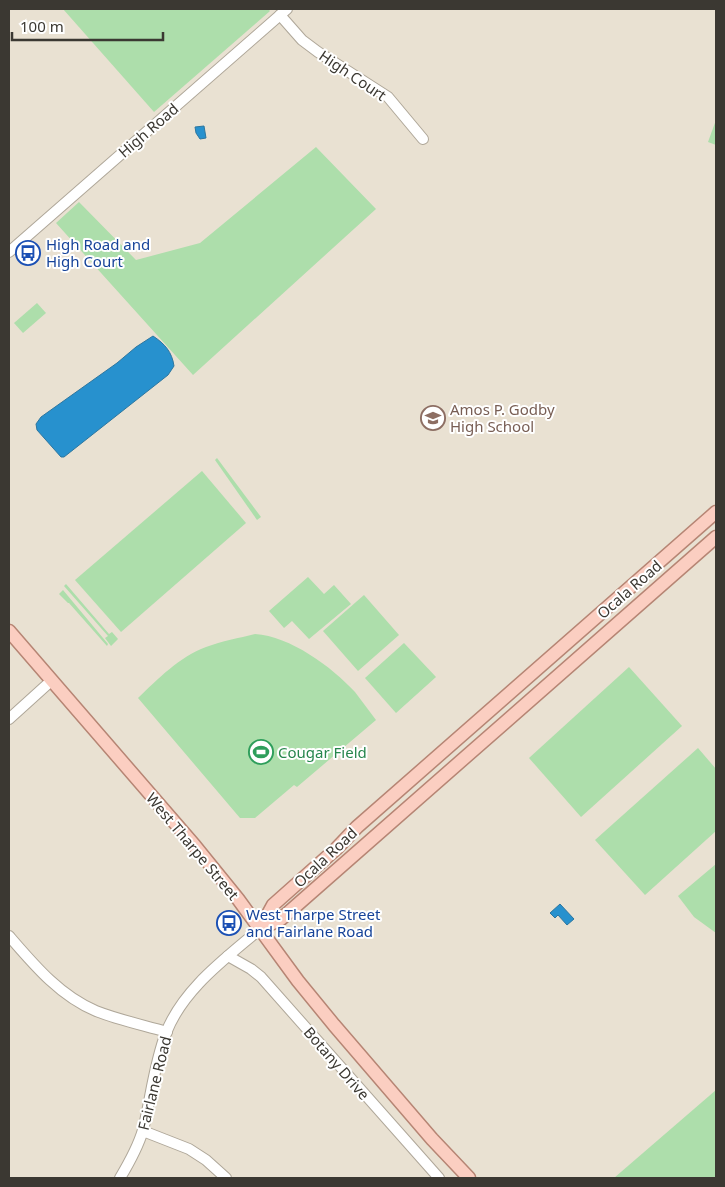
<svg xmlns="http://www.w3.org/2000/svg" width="725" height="1187" viewBox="0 0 725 1187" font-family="'Noto Sans',sans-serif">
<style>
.green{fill:#addeab}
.water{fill:#2791ce;stroke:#2d769f}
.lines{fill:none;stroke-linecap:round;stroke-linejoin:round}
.minor-casing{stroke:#afa799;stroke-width:12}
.major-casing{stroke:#b68574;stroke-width:15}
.minor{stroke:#fff;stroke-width:10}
.major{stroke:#fbcec1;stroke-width:12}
.labels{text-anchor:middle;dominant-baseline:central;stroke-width:4;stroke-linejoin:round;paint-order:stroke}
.street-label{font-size:15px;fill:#3b3832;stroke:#fff}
.transit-label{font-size:15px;fill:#164399;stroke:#fff;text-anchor:start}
.education-label{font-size:15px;fill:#785e54;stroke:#fff;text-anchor:start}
.leisure-label{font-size:15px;fill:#27864d;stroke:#fff;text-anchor:start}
</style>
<rect width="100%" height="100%" fill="#e9e1d2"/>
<g class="green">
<polygon points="63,9 268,9 270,11 154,112"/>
<polygon points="716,120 716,145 708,142"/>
<polygon points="316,147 376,209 193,375 56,223 79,202 136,260 200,243"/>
<polygon points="37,303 46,313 23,333 14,323"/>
<polygon points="217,458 261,517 257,520 215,460"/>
<polygon points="202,471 246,523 121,632 75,580"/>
<polygon points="308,577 324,594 334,585 351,604 309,639 292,621 284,628 269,611"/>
<polygon points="66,584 109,634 112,632 118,639 111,646 105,638 108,636 64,586"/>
<polygon points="63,590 108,644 107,646 69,603 68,603 59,594"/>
<polygon points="364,595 399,635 358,671 323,631"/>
<path d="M255 634C290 636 332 667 355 692 362 701 369 711 376 720L297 787 294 785 255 818H240L138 698C158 679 179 657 206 647 222 641 239 638 255 634Z"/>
<polygon points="404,643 436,677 396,713 365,678"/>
<polygon points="629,667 682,726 581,817 529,758"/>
<polygon points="698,748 716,769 716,831 645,895 595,840"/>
<polygon points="716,864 716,933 694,917 678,896"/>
<polygon points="716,1090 716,1178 614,1178"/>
</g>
<g class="water">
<polygon points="204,126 206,138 200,139 196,133 195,127"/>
<path d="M153 336C165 344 172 352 174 366L168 375 64 457H61L37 430 36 424 41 417 117 363 136 347Z"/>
<polygon points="560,904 574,919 567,925 558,915 555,918 550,913"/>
</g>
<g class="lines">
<defs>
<g id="minor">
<polyline points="280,15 302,40 318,52 388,97 423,139"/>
<polyline points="9,252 287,9"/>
<polyline points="9,719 51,681"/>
<path d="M9 936C34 965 60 996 96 1011 119 1020 143 1025 167 1032"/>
<polyline points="228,956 251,969 261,977 439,1178"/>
<polyline points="143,1131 189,1149 206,1160 226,1178"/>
<path d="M120 1178C129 1163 138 1147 143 1130 151 1098 154 1064 166 1033 183 989 225 959 260 929"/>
</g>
<g id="major">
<polyline points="9,631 195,846 238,899 298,981 334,1025 432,1139 469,1178"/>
<polyline points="260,929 273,905 336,849 357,827 716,512"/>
<polyline points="260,929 281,919 716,537"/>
</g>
</defs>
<use href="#minor" class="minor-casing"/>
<use href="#major" class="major-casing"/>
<use href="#minor" class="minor"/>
<use href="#major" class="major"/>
</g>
<defs>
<symbol id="bus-ring" viewBox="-11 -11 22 22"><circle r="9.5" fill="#fff" stroke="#1a4fb4" stroke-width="1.5"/><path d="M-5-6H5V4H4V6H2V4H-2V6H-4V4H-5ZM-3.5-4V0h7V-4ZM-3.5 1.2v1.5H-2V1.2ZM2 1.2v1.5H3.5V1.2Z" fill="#1a4fb4"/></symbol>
<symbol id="school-ring" viewBox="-11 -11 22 22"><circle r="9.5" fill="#fff" stroke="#8d6e63" stroke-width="1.5"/><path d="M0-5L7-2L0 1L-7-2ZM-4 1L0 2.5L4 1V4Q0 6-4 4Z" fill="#8d6e63"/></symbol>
<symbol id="stadium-ring" viewBox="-11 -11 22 22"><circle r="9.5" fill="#fff" stroke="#2e9e5b" stroke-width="1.5"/><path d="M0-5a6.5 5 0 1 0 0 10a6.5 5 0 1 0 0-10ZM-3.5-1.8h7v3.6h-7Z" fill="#2e9e5b"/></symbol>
</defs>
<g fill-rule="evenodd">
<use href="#bus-ring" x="14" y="239" width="28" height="28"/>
<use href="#school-ring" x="419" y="404" width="28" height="28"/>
<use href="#stadium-ring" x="247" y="738" width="28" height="28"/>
<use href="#bus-ring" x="215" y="909" width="28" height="28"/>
</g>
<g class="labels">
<g class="street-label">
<text transform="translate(353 75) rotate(34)">High Court</text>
<text transform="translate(148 130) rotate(-41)">High Road</text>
<text transform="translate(629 589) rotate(-41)">Ocala Road</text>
<text transform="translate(193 846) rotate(50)">West Tharpe Street</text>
<text transform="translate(325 857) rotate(-43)">Ocala Road</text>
<text transform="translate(337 1063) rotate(49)">Botany Drive</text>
<text transform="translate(154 1083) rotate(-76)">Fairlane Road</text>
</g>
<g class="transit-label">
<text x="46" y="244">High Road and<tspan x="46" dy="17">High Court</tspan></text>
<text x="246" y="914">West Tharpe Street<tspan x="246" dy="17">and Fairlane Road</tspan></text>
</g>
<g class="education-label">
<text x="450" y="409">Amos P. Godby<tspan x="450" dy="17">High School</tspan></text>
</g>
<g class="leisure-label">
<text x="278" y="752">Cougar Field</text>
</g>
</g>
<rect width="725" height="1187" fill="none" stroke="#3b3832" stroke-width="20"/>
<path d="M12 32v8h151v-8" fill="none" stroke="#3b3832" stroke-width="2.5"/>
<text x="20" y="32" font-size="15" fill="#3b3832" stroke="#ffffff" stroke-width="4" paint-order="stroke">100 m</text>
</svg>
